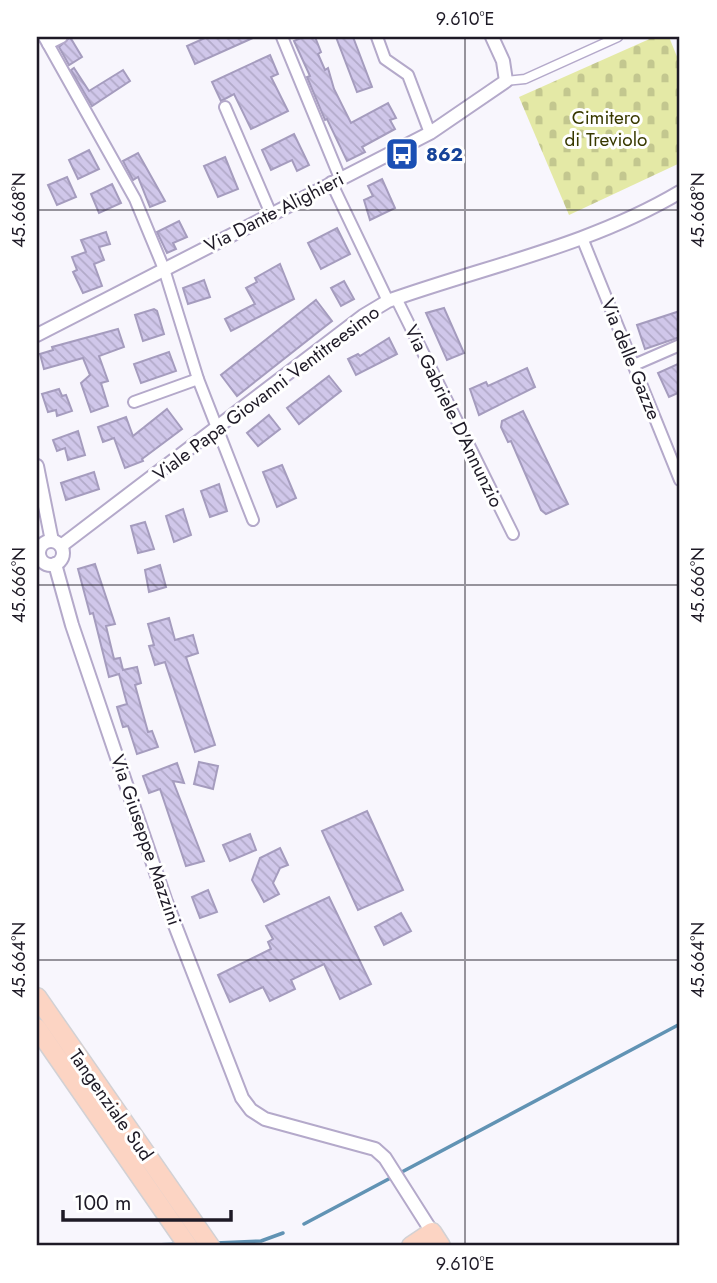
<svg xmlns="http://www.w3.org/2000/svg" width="717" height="1283" viewBox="0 0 717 1283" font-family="Jost,sans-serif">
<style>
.cemetery{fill:url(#cemetery-stones)}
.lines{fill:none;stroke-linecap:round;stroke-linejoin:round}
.stream{stroke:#6193b4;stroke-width:3.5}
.building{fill:url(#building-back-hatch);stroke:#a59cbe;stroke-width:2}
.pedestrian-casing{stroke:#b4a9ca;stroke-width:11}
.minor-casing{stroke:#b4a9ca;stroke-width:14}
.tertiary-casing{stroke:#b4a9ca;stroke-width:16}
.trunk-casing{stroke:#d2d1d4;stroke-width:21}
.pedestrian{stroke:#fff;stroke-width:8}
.minor{stroke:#fff;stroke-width:10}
.tertiary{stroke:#fff;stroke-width:12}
.trunk{stroke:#fcd4c3;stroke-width:18}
.ticks{fill:none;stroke:#1e1a26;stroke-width:2;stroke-opacity:0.45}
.labels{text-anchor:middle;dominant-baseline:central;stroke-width:6;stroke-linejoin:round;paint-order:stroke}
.park-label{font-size:19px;fill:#383900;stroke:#fff}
.transit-label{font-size:19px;font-weight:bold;fill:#164399;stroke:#fff;text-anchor:start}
.street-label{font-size:19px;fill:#1e1a26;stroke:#fff}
.neatline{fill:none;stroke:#1e1a26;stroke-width:2.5}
.ticks-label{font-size:18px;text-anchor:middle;fill:#1e1a26}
</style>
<defs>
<pattern id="cemetery-stones" width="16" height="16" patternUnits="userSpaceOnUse" patternTransform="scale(1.75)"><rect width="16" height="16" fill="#e4e9a6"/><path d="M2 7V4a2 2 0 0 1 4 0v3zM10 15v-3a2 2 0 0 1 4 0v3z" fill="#c3c78f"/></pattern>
<pattern id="building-back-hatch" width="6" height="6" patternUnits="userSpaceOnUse" patternTransform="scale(1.75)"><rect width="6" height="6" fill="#d0c7ea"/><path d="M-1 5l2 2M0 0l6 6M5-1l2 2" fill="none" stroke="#b2aac9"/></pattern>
</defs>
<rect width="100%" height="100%" fill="#f8f6fd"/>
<polygon class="cemetery" points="654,37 669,37 680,64 680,163 569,215 519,97"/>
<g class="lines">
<g class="stream">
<polyline points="304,1224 680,1024"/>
<polyline points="216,1243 261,1241 283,1233"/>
<polyline points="128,1246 181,1244"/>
</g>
</g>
<g class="building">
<polygon points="70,37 82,57 69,65 59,47"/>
<polygon points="207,37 255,37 195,64 187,46"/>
<polygon points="303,37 315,37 321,52 318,54 325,70 328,68 334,89 351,123 388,103 396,118 390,120 395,129 362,147 365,152 347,161 327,119 325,120 307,77 310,76 294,41"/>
<polygon points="336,37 353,37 372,87 357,92"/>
<polygon points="270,55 278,74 271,77 288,111 251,129 234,94 221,101 212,82"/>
<polygon points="74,68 89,91 123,70 130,81 92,106 71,70"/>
<polygon points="294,134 309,165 297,171 292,160 271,170 262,150"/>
<polygon points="89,150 99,169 78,179 69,160"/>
<polygon points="138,153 165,201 150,207 138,177 133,180 123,161"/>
<polygon points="225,157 238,189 218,197 204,166"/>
<polygon points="67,177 76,197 57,205 48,185"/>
<polygon points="382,179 395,208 370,220 364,200 373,196 368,186"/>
<polygon points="112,184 121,203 99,213 91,194"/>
<polygon points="179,221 187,237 173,243 176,249 167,253 157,232"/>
<polygon points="337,228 350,254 321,269 308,243"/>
<polygon points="106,232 110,244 99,247 104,260 94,264 102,286 83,293 73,272 77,270 72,257 86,252 81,240"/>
<polygon points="280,264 294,299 231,331 225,319 255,304 246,288 257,282 255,278"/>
<polygon points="204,280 210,297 188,304 183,288"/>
<polygon points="344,281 354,299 341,306 331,288"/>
<polygon points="316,300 332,321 237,396 221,375"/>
<polygon points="444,308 464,353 447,360 426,313"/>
<polygon points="154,309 157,311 164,334 143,341 135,315"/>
<polygon points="680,311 680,337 645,349 637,325"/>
<polygon points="118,329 124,347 99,356 108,381 101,383 108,406 91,412 81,383 90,375 83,358 44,369 40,354 53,350 52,347"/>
<polygon points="389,338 397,354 356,375 348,359 358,354 360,356"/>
<polygon points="169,352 176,371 141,383 134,364"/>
<polygon points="680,363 680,392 669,397 658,373"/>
<polygon points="527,368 535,387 479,415 470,389 486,382 488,386"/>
<polygon points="329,376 341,391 299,424 287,408"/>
<polygon points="59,389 62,396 66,395 72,411 57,416 56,410 48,412 42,394"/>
<polygon points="167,409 182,429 142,459 143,461 125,468 114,438 103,442 98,427 126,417 133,436"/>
<polygon points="523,411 568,504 546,514 541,510 511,441 508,442 501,427 502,421"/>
<polygon points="269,415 280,429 258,446 247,433"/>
<polygon points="78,431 85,455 68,460 65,448 57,451 53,440"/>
<polygon points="282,465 296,498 277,507 263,472"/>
<polygon points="94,472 99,489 66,500 61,483"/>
<polygon points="219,484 227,511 210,517 201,491"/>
<polygon points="183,509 191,535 174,542 166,516"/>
<polygon points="145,522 154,549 138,553 131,526"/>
<polygon points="95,564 115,624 106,626 114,659 120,658 123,670 137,667 141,683 135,685 148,732 152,731 158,747 137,754 128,726 123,727 117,707 127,704 119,674 109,677 93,613 90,614 78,569"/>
<polygon points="160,565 166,587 149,592 145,570"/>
<polygon points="169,618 175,640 193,635 198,653 186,657 215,745 195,752 165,662 155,665 149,646 154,645 148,624"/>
<polygon points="199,762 218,766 213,789 194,784"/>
<polygon points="177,763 184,783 173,781 204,861 186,866 160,789 149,793 143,776"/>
<polygon points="367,811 403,890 358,910 322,831"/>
<polygon points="250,834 256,850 230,861 223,845"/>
<polygon points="280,848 288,865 280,868 273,883 279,894 264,902 252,880 260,858"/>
<polygon points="208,890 217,912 200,918 192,897"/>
<polygon points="329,897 371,984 340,999 324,964 291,980 295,989 270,1001 263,987 230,1002 218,975 271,949 268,942 273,939 266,926"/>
<polygon points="401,913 411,931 384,945 375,927"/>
</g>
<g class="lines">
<defs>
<polyline id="pedestrian" points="506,81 525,79 618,37"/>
<g id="minor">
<polyline points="44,37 48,44 62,37"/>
<polyline points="282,37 340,178"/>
<polyline points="377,37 385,59 408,75 430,133"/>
<polyline points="48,44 135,199 164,269 198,379 253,520"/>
<polyline points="225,107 271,214"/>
<polyline points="331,182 388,301"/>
<polyline points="582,238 680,480"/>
<polyline points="396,298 513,534"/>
<polyline points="634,365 680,345"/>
<polyline points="134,402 198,379"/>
<polyline points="37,561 41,559"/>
</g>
<g id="tertiary">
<polyline points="37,335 430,133 506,81 503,61 492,37"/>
<polyline points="37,466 52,541"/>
<circle cx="51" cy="553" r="12"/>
<path d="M61 546 363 316 388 301C486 266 589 246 680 192"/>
<polyline points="55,564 72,625 166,902 242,1098 251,1110 265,1119 375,1149 385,1158 432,1232"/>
</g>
<g id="trunk">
<polyline points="37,997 210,1246"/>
<polyline points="37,1028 188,1246"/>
<polyline points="411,1246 432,1232 441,1246"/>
</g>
</defs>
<use href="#pedestrian" class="pedestrian-casing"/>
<use href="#minor" class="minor-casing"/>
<use href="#tertiary" class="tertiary-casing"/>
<use href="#trunk" class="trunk-casing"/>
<use href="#pedestrian" class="pedestrian"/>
<use href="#minor" class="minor"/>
<use href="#tertiary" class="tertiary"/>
<use href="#trunk" class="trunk"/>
</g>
<path class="ticks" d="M465 37V1246M37 210H680M37 585H680M37 960H680"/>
<defs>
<symbol id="bus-square" viewBox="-11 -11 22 22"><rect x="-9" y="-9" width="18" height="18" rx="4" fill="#1a4fb4" stroke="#fff"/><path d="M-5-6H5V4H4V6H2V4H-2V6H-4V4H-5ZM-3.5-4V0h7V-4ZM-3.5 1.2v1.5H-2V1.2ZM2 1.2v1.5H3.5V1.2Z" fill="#fff"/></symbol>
</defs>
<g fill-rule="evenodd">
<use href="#bus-square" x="383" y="135" width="38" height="38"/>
</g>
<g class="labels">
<g class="park-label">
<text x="606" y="117">Cimitero<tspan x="606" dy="22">di Treviolo</tspan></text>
</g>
<g class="transit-label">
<text x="426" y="154">862</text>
</g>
<g class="street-label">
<text transform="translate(274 212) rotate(-27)">Via Dante Alighieri</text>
<text transform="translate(631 359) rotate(68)">Via delle Gazze</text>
<text transform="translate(266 393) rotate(-37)">Viale Papa Giovanni Ventitreesimo</text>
<text transform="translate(454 416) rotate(64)">Via Gabriele D'Annunzio</text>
<text transform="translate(146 840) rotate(71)">Via Giuseppe Mazzini</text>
<text transform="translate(111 1105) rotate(55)">Tangenziale Sud</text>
</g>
</g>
<rect width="717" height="1283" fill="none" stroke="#ffffff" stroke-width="77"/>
<path d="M63 1210v10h168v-10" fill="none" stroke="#1e1a26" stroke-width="3.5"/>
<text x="74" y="1210" font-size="21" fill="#1e1a26" stroke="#ffffff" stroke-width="5" paint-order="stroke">100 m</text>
<rect x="38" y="38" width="640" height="1206" class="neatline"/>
<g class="ticks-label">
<text x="465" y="25">9.610°E</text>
<text transform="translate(19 210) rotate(-90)" y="6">45.668°N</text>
<text transform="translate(698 210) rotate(-90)" y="6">45.668°N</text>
<text transform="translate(19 585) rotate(-90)" y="6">45.666°N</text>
<text transform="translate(698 585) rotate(-90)" y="6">45.666°N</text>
<text transform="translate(19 960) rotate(-90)" y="6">45.664°N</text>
<text transform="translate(698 960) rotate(-90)" y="6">45.664°N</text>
<text x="465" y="1270">9.610°E</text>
</g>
</svg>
